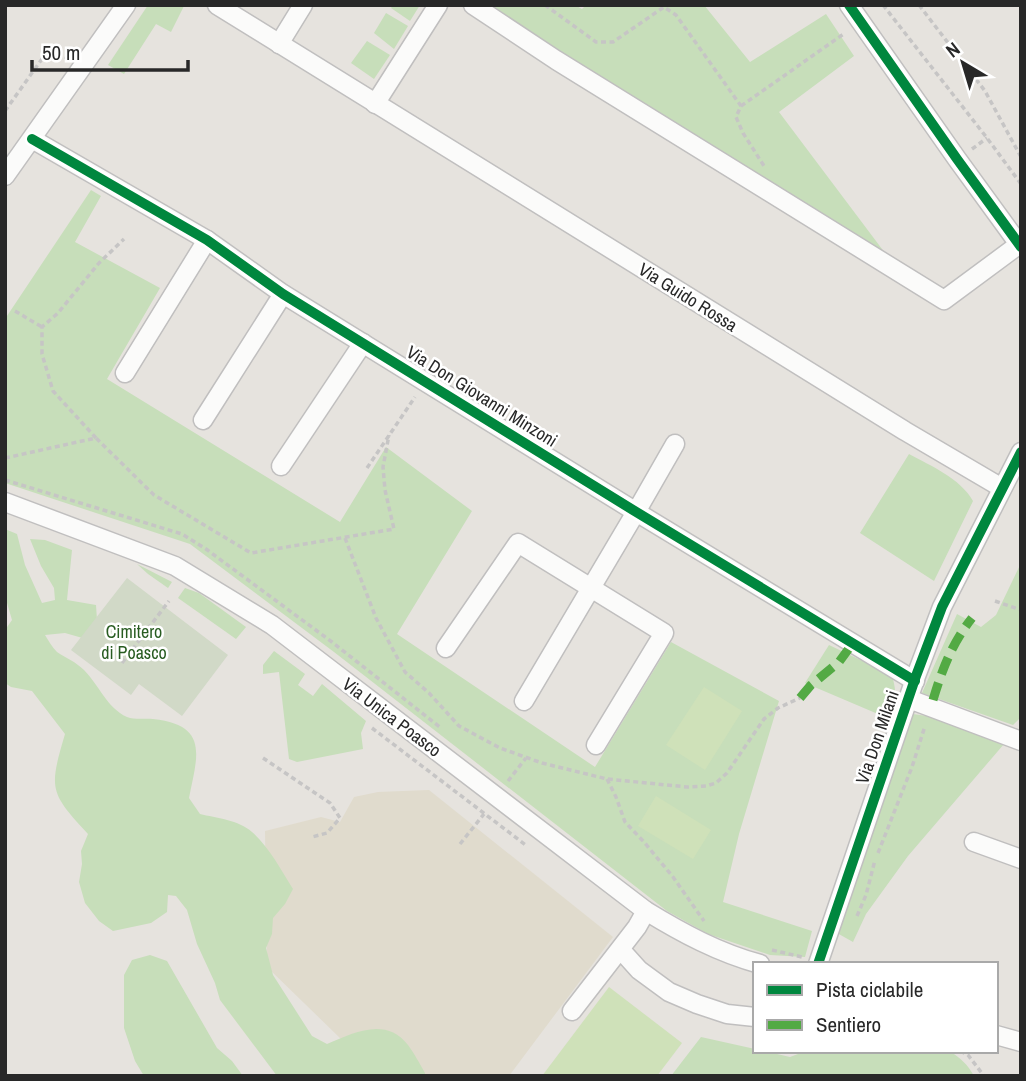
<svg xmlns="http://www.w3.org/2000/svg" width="1026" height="1081" viewBox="0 0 1026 1081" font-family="'Archivo Narrow',sans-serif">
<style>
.education{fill:#e0dbcd}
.green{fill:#c7deba}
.cemetery{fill:#d1d9c7}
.pitch{fill:#cfe1b9}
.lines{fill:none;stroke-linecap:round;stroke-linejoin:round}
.minor-casing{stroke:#c0bfbf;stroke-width:21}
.path{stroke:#c6c5c5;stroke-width:3.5;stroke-dasharray:5 3.5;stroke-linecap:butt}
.minor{stroke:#fbfbfa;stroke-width:18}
.quiet{stroke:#53aa44;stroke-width:9;stroke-dasharray:18 9;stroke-linecap:butt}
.cycleway-casing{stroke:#fff;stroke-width:15}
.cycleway{stroke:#00873e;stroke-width:10}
.labels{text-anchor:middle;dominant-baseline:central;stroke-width:5;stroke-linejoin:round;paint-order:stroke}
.street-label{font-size:18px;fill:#282828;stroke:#fff}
.park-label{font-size:18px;fill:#285c21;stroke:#fff}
</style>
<rect width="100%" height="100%" fill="#e6e3de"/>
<polygon class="education" points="429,790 613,937 509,1076 379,1076 267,967 265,831 321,817 340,822 354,797 378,792"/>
<g class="green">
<polygon points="148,5 184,6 171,32 156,24 124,74 108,65"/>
<polygon points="393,5 420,5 410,21 391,8"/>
<polygon points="491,5 575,5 582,9 586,5 704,5 750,62 826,14 854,56 779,112 885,253 488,9"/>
<polygon points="386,13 408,26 394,49 374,33"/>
<polygon points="367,41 390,55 374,79 351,63"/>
<polygon points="91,190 101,196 75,242 160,288 107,379 340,522 386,447 472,511 397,634 595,767 671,642 779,701 739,834 723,902 812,931 805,957 770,955 708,934 667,911 334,652 190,544 5,483 5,319"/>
<path d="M909 454C931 466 960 478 973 501L934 581 860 533Z"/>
<path d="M5 529 17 534 25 565 42 603 55 600 54 588 41 566 30 539 45 540 72 550 67 600 96 605 97 620 86 639 65 633 45 635C48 640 52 647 57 652 66 658 76 662 84 670 99 685 107 708 127 717 135 720 145 718 153 719 210 725 197 757 189 798L200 814C216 818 239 820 252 832 269 847 281 870 293 889L285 904 273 918 272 934 266 948 273 975 312 1036 327 1044C353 1033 386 1016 408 1045 414 1053 420 1064 425 1073V1076H277L220 1000 215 983 197 944 187 910 176 896 168 895 167 912 151 923 113 931 99 921 85 903 79 882 82 864 81 851 88 834C49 792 49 789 65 734L32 691 11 687 5 683V630L12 620 5 596Z"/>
<polygon points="1021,563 1021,717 1013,725 922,693 957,614 981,627 996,615"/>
<polygon points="137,564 172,582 168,588 148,574"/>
<polygon points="185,588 199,593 246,627 236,639 178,598"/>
<path d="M829 645 892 675C897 695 897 700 885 717L805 683Z"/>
<polygon points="274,651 305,674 298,685 313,696 322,684 366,721 361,733 363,749 297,762 289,759 279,672 263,674 263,665"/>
<polygon points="913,714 934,717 1004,744 908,856 866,914 853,942 837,933"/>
<polygon points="150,955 167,961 217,1048 232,1061 243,1076 144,1076 135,1061 124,1028 124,975 132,960"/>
<path d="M701 1037 755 1049V1051H764L790 1057 806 1051H949C960 1057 968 1065 974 1076H671Z"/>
</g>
<polygon class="cemetery" points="127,578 228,655 182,716 139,684 131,695 71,650"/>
<g class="pitch">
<polygon points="704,687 742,711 705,770 666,745"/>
<polygon points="656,796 711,830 693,859 638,826"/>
<polygon points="609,987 682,1043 657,1076 542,1076"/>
</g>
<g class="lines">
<defs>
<g id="minor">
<polyline points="217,5 905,431 1002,488"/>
<polyline points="473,5 556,60 944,300 1021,243"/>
<polyline points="849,5 957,159 1021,247"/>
<polyline points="279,44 303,5"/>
<polyline points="375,104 438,5"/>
<polyline points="32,139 207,240 283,294 633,510 915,681"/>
<polyline points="5,176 126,5"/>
<polyline points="125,373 207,240"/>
<polyline points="203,420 283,294"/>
<polyline points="281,466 363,343"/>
<path d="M5 502 175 566 272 625 646 911C682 933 719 953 760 964"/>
<polyline points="446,648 518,543 664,633 596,745"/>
<polyline points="909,699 1021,741"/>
<polyline points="524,701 636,512 675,444"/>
<polyline points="974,842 1021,859"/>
<polyline points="621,950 639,970 669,992 697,1004 727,1014 755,1017"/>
<polyline points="818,964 916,676 942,607 1021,452"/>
<polyline points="572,1011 637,927 646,911"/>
<polyline points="996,1035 1021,1042"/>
</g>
</defs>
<use href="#minor" class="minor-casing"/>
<g class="path">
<polyline points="545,5 596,42 613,42 664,7 676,15 741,106 736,117 743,133 764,166"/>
<polyline points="883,5 987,138 1021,184"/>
<polyline points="919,5 985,91 1021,157"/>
<polyline points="741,106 845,33"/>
<polyline points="5,111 49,49 67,58"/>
<polyline points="972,149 987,138"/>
<polyline points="15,311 42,327"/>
<polyline points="96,438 53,391 42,354 42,327 58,313 99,263 124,239"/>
<polyline points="5,458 96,438 154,495 251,553 394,529 385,490 383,467 389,435"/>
<polyline points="367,468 415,397"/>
<polyline points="5,480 182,534 206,549 332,642 441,728"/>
<polyline points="345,538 376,618 405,672 429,693 459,726 500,748 542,763 607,779 687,787 706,786 716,783 727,773 764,719 778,708 800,698"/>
<polyline points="995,601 1021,610"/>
<polyline points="122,663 169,601"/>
<polyline points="372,728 527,846"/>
<polyline points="263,758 330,803 340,818 327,833 312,837"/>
<polyline points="607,779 616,797 625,822 644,842 673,877 704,921"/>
<polyline points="508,781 526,758"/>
<polyline points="460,844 484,814"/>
<polyline points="878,853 912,767 925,726"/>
<polyline points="857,916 866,895 875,860"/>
<polyline points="772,950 802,957"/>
<polyline points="960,1051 968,1055 984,1076"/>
</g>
<use href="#minor" class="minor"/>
<g class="quiet">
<polyline points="800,698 811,685 839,662 853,643"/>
<path d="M933 700C942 670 952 643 972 618"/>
</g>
<defs>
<g id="cycleway">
<polyline points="849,5 957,159 1021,247"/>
<polyline points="32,139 207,240 283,294 633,510 915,681"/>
<polyline points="818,964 916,676 942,607 1021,452"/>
</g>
</defs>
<use href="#cycleway" class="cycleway-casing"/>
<use href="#cycleway" class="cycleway"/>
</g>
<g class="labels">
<g class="street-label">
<text transform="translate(688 297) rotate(32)">Via Guido Rossa</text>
<text transform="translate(482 396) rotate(32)">Via Don Giovanni Minzoni</text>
<text transform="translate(392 717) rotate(37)">Via Unica Poasco</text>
<text transform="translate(877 737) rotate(-71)">Via Don Milani</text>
</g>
<g class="park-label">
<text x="134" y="631">Cimitero<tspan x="134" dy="21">di Poasco</tspan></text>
</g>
</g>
<rect width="1026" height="1081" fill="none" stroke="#282828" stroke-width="14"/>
<rect x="753" y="962" width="245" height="91" fill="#ffffff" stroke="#a9a9a9" stroke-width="2"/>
<rect x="767" y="985" width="35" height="10" fill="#00873e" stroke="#a9a9a9" stroke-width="2"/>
<text x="816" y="997" font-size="21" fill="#282828">Pista ciclabile</text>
<rect x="767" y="1020" width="35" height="10" fill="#53aa44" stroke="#a9a9a9" stroke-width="2"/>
<text x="816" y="1032" font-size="21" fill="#282828">Sentiero</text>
<g transform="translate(963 63) rotate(322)" stroke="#ffffff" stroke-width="5" paint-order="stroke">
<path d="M0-5L12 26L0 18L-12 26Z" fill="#282828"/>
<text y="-10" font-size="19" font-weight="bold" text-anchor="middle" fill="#282828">N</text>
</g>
<path d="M32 60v10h156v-10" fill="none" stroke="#282828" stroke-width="3.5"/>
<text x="42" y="60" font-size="21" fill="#282828" stroke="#ffffff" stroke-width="5" paint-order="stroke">50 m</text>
</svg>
